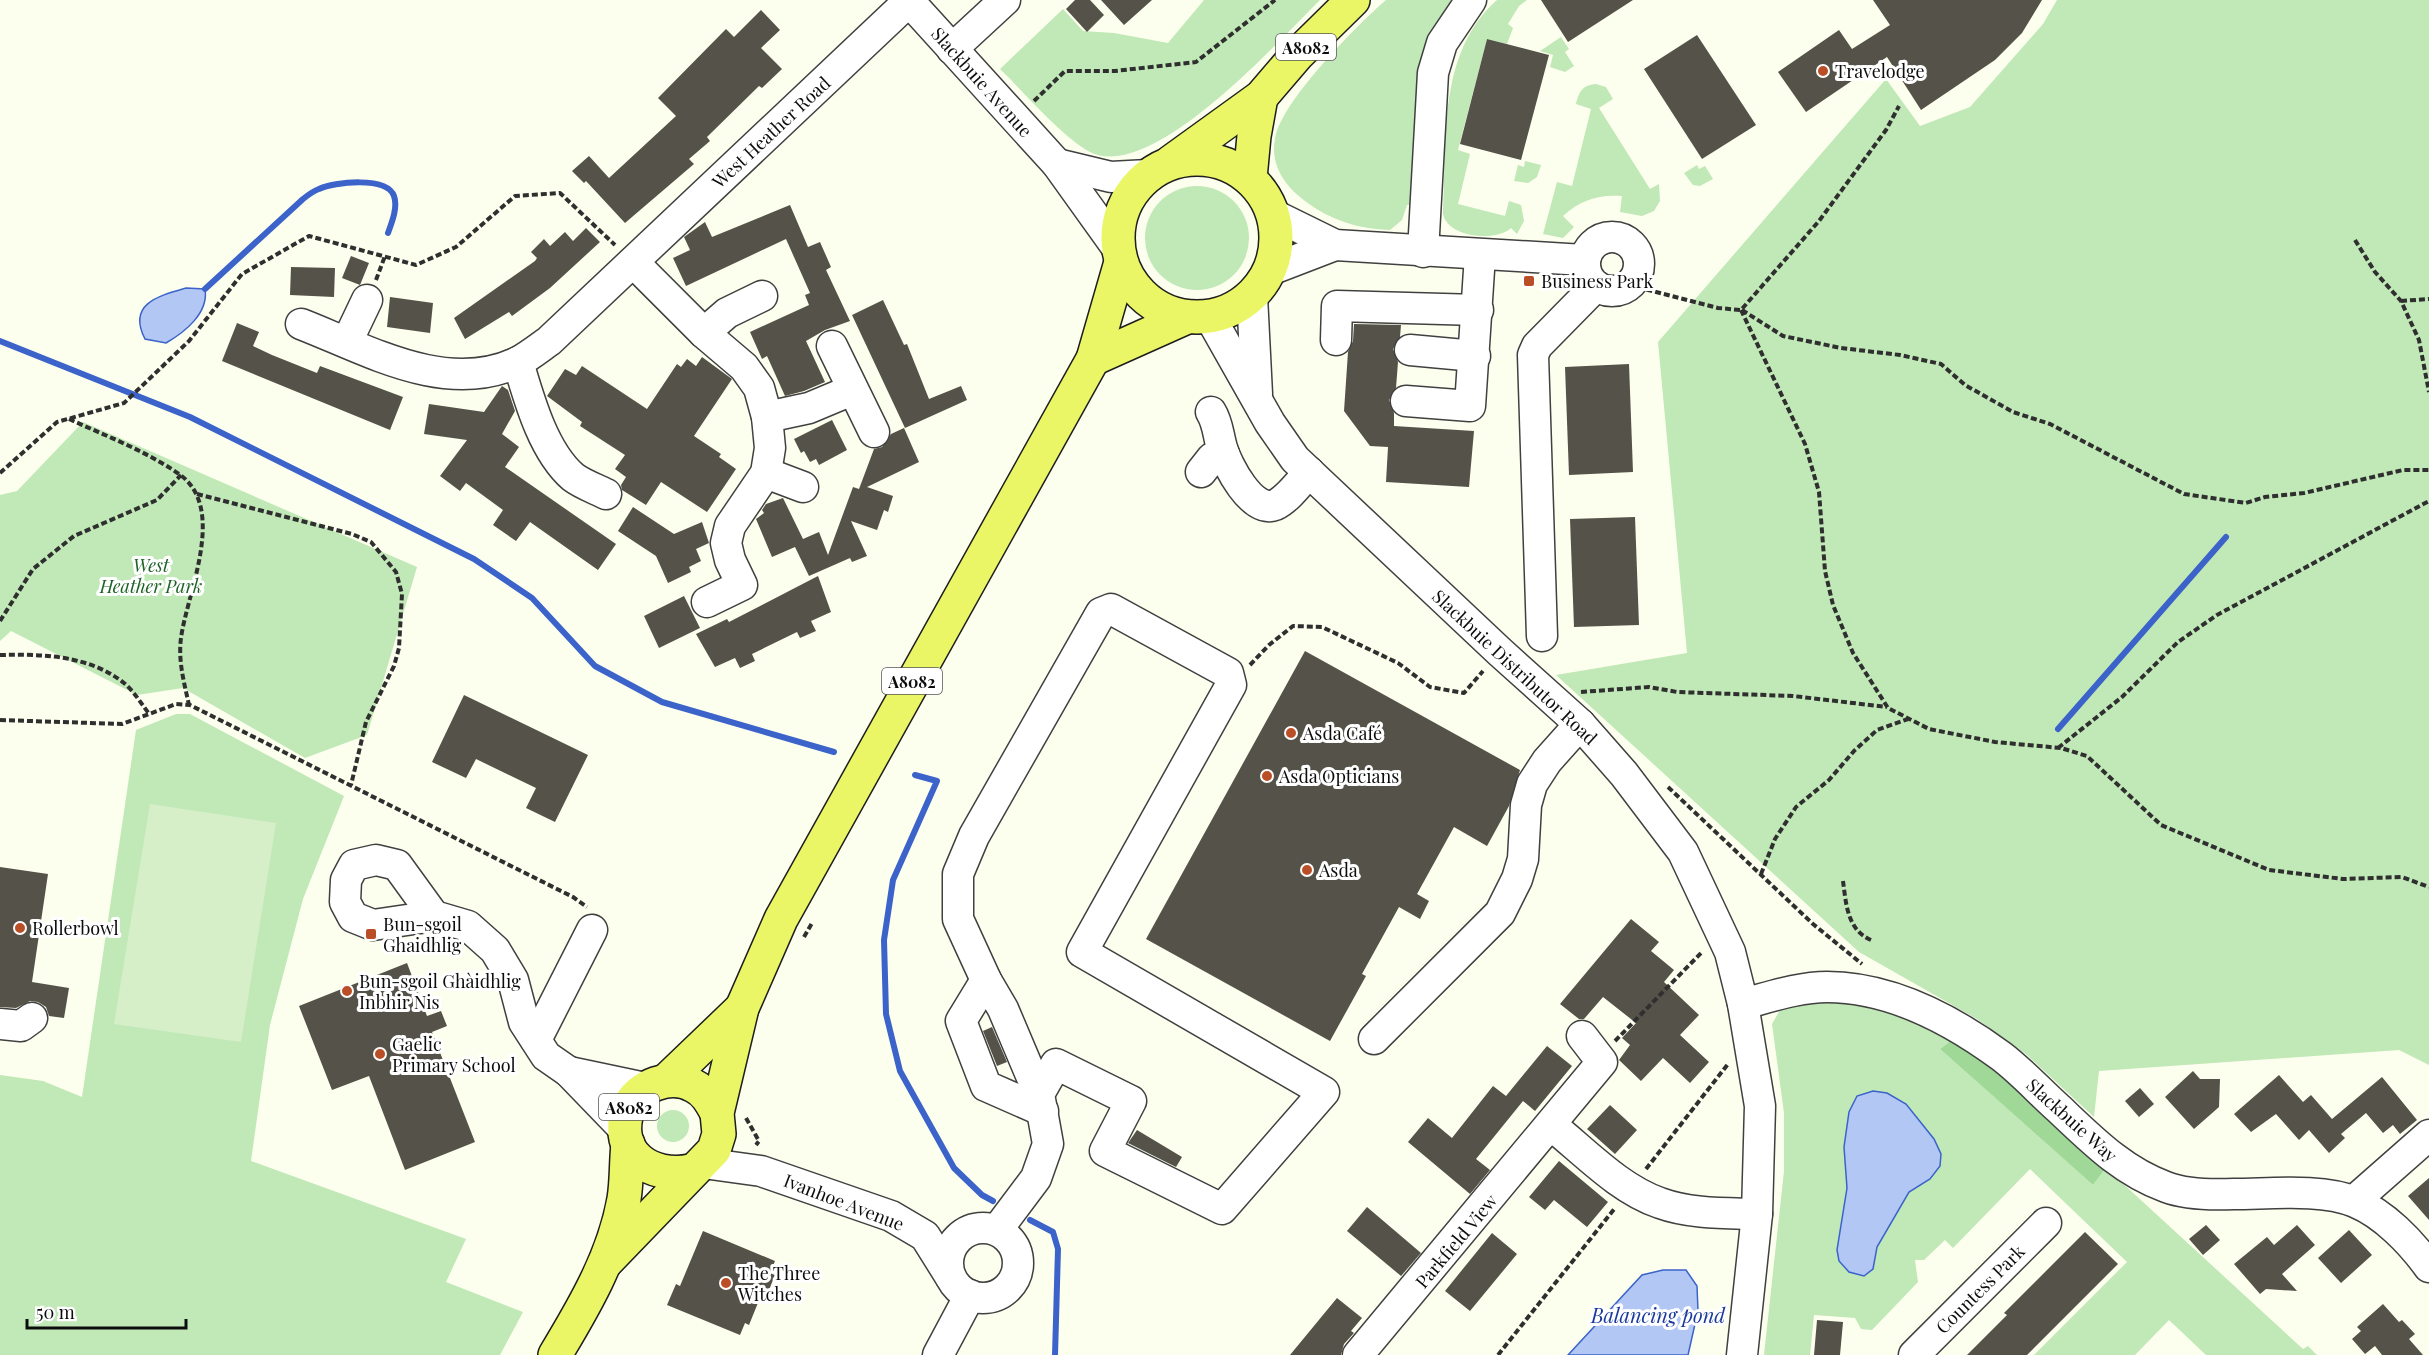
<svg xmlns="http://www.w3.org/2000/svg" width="2429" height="1355" viewBox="0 0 2429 1355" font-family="'Playfair Display',serif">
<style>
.green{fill:#c1e8b7}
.forest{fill:#9fd897}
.pitch{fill:#d6efc9}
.water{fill:#b3c7f5;stroke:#3b63ca;stroke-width:1.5}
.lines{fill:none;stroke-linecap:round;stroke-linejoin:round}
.stream{stroke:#3b63ca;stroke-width:6}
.building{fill:#555249}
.minor-casing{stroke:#404040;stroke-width:33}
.major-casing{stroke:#1e1e1e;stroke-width:36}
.path{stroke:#2f2f2f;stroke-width:4;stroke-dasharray:6 3;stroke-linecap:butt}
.minor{stroke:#fff;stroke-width:30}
.major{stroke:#ebf666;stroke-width:33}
.poi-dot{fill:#ba4f27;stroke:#fff;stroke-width:2}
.labels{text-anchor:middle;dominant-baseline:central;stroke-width:6;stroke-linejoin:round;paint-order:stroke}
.shield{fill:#fff;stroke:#565656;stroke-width:1.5}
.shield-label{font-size:16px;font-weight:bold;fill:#0d0d0d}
.poi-label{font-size:18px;fill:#0d0d0d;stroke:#fff;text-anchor:start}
.street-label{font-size:18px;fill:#0d0d0d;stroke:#fff}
.park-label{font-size:18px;font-style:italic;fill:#1e6326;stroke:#fff}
.water-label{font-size:20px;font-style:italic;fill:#19399c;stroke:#fff}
</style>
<rect width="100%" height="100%" fill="#fcffed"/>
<g class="green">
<path d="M1204 0H1320C1280 39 1152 184 1090 152 1061 136 1025 93 1000 69L1063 9 1083 31 1114 33 1168 43Z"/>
<path d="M1386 0H1456L1414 205H1407L1402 220 1390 230C1358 229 1330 220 1305 201 1285 186 1270 165 1275 139 1280 103 1357 25 1386 0Z"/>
<path d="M1497 0H1527L1519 6 1508 24 1513 28 1507 44 1487 39 1458 150 1470 154 1458 204 1505 216 1509 201 1521 205 1524 221 1517 234 1511 228C1496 242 1448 238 1443 214 1447 141 1437 53 1497 0Z"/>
<polygon points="2057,0 2429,0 2429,1065 2399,1050 2099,1071 2094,1117 2027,1055 1977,1019 1859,952 1556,675 1687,653 1658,342 1886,79 1920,126 1970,107 2043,24"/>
<polygon points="1561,37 1569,49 1565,52 1574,66 1565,72 1550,67 1553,55 1540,51"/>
<path d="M1596 84 1606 87 1613 99 1599 108 1650 189 1659 184 1660 201 1654 211 1642 216 1620 212 1622 196C1599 194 1580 200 1563 216L1574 227 1563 238 1543 234 1557 182 1572 186 1591 109 1576 104C1579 92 1582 85 1596 84Z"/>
<polygon points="1525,161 1541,165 1537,177 1528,183 1514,181 1518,165 1524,167"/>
<polygon points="1697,165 1699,169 1705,166 1713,179 1700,186 1693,185 1684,173"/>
<circle cx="1197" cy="238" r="52"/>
<polygon points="83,422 417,567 367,735 305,758 183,688 137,695 11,631 0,641 0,495 17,491"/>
<polygon points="176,714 190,714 344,796 303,899 270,1025 251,1161 466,1239 446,1282 523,1312 500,1355 0,1355 0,1075 43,1081 82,1097 136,730"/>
<polygon points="1811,1001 1871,1006 1957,1036 1940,1049 2093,1185 2106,1168 2303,1349 2308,1346 2317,1355 2206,1355 2169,1320 2135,1355 2034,1355 2127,1262 2030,1169 1953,1248 1945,1240 1924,1260 1915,1260 1918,1282 1872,1330 1861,1329 1855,1318 1814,1315 1810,1355 1764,1355 1784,1171 1784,1113 1772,1024 1780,1010"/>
<circle cx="673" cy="1126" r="16"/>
</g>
<polygon class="forest" points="1957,1036 2012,1077 2106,1168 2093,1185 1940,1049"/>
<polygon class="pitch" points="150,804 276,823 241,1042 114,1024"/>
<g class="water">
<path d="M186 288 205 289C209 313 185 332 166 343L145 339C127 304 158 296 186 288Z"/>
<polygon points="1873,1091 1887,1093 1906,1104 1934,1139 1941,1154 1940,1166 1930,1179 1909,1192 1877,1247 1873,1269 1864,1276 1849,1272 1839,1261 1837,1250 1847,1188 1844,1147 1849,1112 1857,1096"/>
<polygon points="1663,1270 1686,1270 1697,1286 1698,1311 1688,1355 1568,1355 1642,1275"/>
</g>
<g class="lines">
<g class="stream">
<path d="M205 289 303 199C308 195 313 191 319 189 334 182 387 176 394 196 398 207 392 222 388 233"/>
<polyline points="0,341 190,417 474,559 532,598 595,666 662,702 834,752"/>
<polyline points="2058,729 2226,537"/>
<polyline points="915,775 937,781 893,880 884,940 886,1014 900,1071 954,1168 982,1195 993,1201"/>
<polyline points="1030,1220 1053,1232 1058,1249 1055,1355"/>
</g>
</g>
<g class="building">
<polygon points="1075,0 1090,0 1104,15 1087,32 1066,9"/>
<polygon points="1101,0 1152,0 1124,25"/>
<polygon points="1541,0 1633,0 1568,42"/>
<polygon points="1873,0 2042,0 2022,33 1995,60 1921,110 1887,57 1806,112 1778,72 1839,30 1852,49 1890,25"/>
<polygon points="761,10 780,30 761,48 782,69 762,88 759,86 707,137 710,141 689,159 694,164 625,223 586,181 584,183 572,171 589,156 609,178 676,116 658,98 726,29 734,37"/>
<polygon points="1697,35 1756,125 1702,159 1644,69"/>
<polygon points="1487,39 1549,55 1521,160 1460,144"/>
<polygon points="790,205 808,247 820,242 831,267 826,270 850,321 825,330 806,341 825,382 804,391 785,396 767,356 762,359 750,332 809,305 805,295 810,293 786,239 686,286 673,258 690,250 684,237 705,222 712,237"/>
<polygon points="586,228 600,242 550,288 512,316 509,312 465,339 454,318 535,261 537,258 531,252 544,239 550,246 565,232 573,241"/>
<polygon points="351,256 369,263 360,285 342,278"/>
<polygon points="291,267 335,268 334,297 290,295"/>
<polygon points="390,297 433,303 430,333 387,327"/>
<polygon points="883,300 904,345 907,344 929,399 961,386 967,400 905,428 852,315"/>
<polygon points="237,323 259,332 253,346 272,355 317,373 320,366 403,397 390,430 222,361"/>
<polygon points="1354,324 1401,325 1400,337 1393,349 1398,362 1396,388 1389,400 1394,413 1394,426 1474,431 1469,487 1386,482 1388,447 1370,446 1344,411 1348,352 1353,341"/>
<polygon points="702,357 732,379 694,436 721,454 719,457 736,469 707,512 661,482 646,505 622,490 621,485 626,477 615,469 625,455 580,426 582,422 547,396 565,369 576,375 582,366 647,409 677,364 681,367 687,359 696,366"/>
<polygon points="1629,364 1633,472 1569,475 1565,367"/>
<polygon points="502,386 508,390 515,411 502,434 519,447 505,467 616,544 598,570 530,522 516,541 493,525 503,510 466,483 460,491 440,476 467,440 424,434 429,404 484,412"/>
<polygon points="832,420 847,450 819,465 816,459 810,462 804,451 801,453 794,439"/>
<polygon points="904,428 919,462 867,487 893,496 888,512 884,510 877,530 851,521 867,556 852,562 850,558 809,576 795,547 772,557 756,519 764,513 762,510 766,504 783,498 803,539 819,532 828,555 853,487 859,489 874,449 882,447 891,434"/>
<polygon points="633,507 674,534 702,522 709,543 696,549 701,561 689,567 691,572 668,583 656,556 618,531"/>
<polygon points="1635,517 1639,625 1574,627 1570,519"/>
<polygon points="818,576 831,612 811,621 816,631 800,638 797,632 752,654 755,661 740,668 735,658 715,667 696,634 727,619 729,622"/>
<polygon points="684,596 700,628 659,648 644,616"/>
<polygon points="1305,651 1520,770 1509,806 1487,846 1454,827 1417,894 1429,901 1420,919 1399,907 1362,974 1366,976 1330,1041 1146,939"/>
<polygon points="464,695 588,755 555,822 526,808 536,788 476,759 466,778 432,762"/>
<polygon points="0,867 48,874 32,982 69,988 64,1018 49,1016 46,1007 38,1002 30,1001 16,1008 0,1007"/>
<polygon points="1631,919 1659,942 1651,951 1674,970 1664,982 1699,1015 1680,1035 1709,1062 1690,1083 1663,1058 1641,1081 1619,1060 1630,1045 1622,1038 1636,1023 1603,997 1584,1019 1579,1019 1560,1004"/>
<polygon points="407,963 427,1016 441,1011 447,1026 432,1032 475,1142 405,1170 369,1076 332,1090 299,1006"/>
<polygon points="992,1027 1007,1062 997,1066 983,1031"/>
<polygon points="1547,1046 1572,1066 1535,1111 1523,1101 1476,1159 1490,1170 1470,1194 1408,1142 1428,1118 1452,1138 1493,1086 1506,1096"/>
<polygon points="2193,1071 2200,1079 2220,1079 2219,1107 2194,1129 2165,1097"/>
<polygon points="2279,1075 2303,1102 2311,1095 2332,1119 2382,1077 2417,1120 2400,1134 2393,1125 2383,1133 2366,1113 2341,1134 2345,1138 2329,1153 2309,1130 2299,1140 2276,1114 2251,1132 2234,1114"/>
<polygon points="2140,1088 2154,1104 2139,1117 2125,1101"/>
<polygon points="1610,1105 1637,1130 1615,1154 1587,1129"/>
<polygon points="1137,1130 1182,1157 1176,1167 1128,1143"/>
<polygon points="1559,1161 1608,1202 1587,1227 1554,1200 1545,1210 1529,1197"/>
<polygon points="2429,1178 2429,1220 2408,1196"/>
<polygon points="1367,1207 1421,1253 1401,1276 1347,1231"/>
<polygon points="2206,1225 2220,1240 2203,1255 2189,1239"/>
<polygon points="2297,1225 2315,1245 2282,1274 2297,1291 2266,1289 2260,1294 2234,1264 2267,1237 2274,1245"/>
<polygon points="2349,1230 2372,1255 2341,1283 2318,1258"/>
<polygon points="703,1231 775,1261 770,1273 775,1275 769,1290 764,1288 749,1325 745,1323 740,1335 667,1305 676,1284 680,1286"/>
<polygon points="2085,1232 2118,1264 2027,1355 1967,1355 2007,1315 2004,1313"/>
<polygon points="1492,1233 1517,1254 1470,1311 1445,1291"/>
<polygon points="1337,1298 1362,1318 1351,1331 1354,1333 1344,1344 1341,1355 1290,1355"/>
<polygon points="2383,1304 2399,1322 2402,1320 2415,1334 2409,1339 2423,1355 2382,1355 2375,1346 2365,1354 2352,1339 2361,1331 2357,1327"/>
<polygon points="1817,1320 1843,1322 1840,1355 1814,1355"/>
</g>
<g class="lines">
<defs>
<g id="minor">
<polyline points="908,0 1057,164 1118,249"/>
<polyline points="952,49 1005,0"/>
<polyline points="1057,164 1111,177 1148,175"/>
<polyline points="1274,215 1335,245 1584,260"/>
<circle cx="1612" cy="264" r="27"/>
<polyline points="1423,252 1433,73 1442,43 1471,0"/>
<polyline points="633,262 704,333 744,367 759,388 767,417 770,448 766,473 730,526 726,543 730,560 742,585 707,602"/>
<polyline points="1270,270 1335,245"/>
<polyline points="1252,296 1257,394"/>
<polyline points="1210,317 1270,423 1295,459 1500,652 1580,724 1624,774 1683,852 1730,952 1743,1004 1760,1106 1757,1214 1742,1355"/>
<path d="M301 324C368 350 446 396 518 362 529 356 539 348 549 341L909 1"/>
<polyline points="704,333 727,313 762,296"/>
<polyline points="1336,340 1337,306 1478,310"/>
<polyline points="347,342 367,300"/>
<polyline points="832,346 874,432"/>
<polyline points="1410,350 1475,356"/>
<path d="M518 362C529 399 543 451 573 477 582 484 596 489 606 494"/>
<polyline points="1406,401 1470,406 1480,255"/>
<path d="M1211 412C1218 423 1218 435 1222 448 1227 465 1252 514 1275 505 1288 499 1300 482 1309 472"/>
<polyline points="767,417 809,408 852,390"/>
<polyline points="1201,472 1212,458 1224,454"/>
<polyline points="766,473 803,487"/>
<polyline points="1542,636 1533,355 1537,346 1596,286"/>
<polyline points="434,916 397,865 376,860 354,865 346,880 345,902 353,917 373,925 434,916 468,926 495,950 513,980 524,1022 546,1056 569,1072 625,1130"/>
<polyline points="986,980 961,1021 986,1086 1043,1111"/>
<path d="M1743 1004C1770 997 1799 987 1827 987 1890 987 1952 1020 2001 1056 2021 1071 2039 1091 2058 1108 2092 1140 2122 1171 2166 1187 2187 1195 2212 1195 2234 1194 2269 1194 2322 1188 2355 1202 2384 1214 2411 1242 2429 1267"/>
<polyline points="0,1024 21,1026 32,1018"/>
<polyline points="1374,1039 1500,913 1517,879 1523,859 1526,805 1532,784 1547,761 1580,724"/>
<polyline points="536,1040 592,930"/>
<polyline points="569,1072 645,1088"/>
<path d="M1551 1125C1585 1152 1619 1189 1660 1203 1690 1214 1725 1213 1757 1214"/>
<polyline points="703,1163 761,1171 891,1216 925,1236 950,1276"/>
<polyline points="2354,1201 2429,1135"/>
<circle cx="983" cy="1263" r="35"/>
<polyline points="997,1230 1036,1178 1048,1144 1039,1094 1003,1009 986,980 958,919 958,874 974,836 1101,613 1111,609 1228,673 1231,685 1082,952 1324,1092 1222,1209 1105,1151 1131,1101 1056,1064 1039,1094"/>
<polyline points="938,1355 970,1295"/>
<polyline points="1358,1355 1602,1062 1582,1036"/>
<polyline points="1914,1355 2046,1223"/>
</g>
<g id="major">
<circle cx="1197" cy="238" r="79"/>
<polyline points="1171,162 1261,97 1297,55 1353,0"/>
<polyline points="1250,178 1254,136 1261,97"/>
<polyline points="1093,359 1187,317"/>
<polyline points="667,1080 742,1008"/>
<path d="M691 1171C651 1179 613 1154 628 1109 637 1085 672 1073 694 1086 706 1092 711 1102 717 1113"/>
<polyline points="606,1262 714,1150 719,1134 717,1113 742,1008 781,919 1093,359 1121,262"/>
<path d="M555 1355C584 1307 614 1256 624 1199 627 1181 626 1162 628 1144"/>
</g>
</defs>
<use href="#minor" class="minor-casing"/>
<use href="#major" class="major-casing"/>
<g class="path">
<polyline points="1034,101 1065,71 1115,71 1196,62 1275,0"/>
<polyline points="2355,240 2375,272 2401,301 2419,340 2429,392"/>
<polyline points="376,280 385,256"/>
<polyline points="1629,285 1718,308 1741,310 1819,221 1886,130 1899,106"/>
<polyline points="2401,301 2429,299"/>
<polyline points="1741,310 1805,444 1819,492 1825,571 1833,605 1853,653 1888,708 1929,729 1995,742 2061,748 2087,756 2161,825 2269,870 2343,879 2402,877 2429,887"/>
<polyline points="1742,310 1783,336 1841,348 1900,355 1941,364 1965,385 2013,412 2050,424 2184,494 2246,503 2265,497 2304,493 2403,470 2429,470"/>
<path d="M69 419C106 436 146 451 179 474 228 508 187 593 181 638 178 661 184 682 189 705"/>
<polyline points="0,473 57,422 124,403 189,341 242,274 309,236 416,265 456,247 515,196 560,193 615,245"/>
<polyline points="197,494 352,534 371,542 396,572 402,594 399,648 394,666 366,722 351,785"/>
<polyline points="0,621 33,569 74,536 157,500 181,475"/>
<path d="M0 655C42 654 89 655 124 683 134 691 142 705 150 715"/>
<polyline points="1250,665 1269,645 1293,626 1322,627 1398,663 1430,687 1464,693 1483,671"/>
<polyline points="1581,692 1649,687 1677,692 1793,696 1887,707"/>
<polyline points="0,720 122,724 176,704 190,705 573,897 587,907"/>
<polyline points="2058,748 2122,697 2178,642 2217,615 2429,501"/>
<polyline points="1668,787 1813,924 1862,964"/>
<polyline points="1761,874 1775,839 1796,807 1829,780 1854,751 1877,730 1908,719"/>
<path d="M1843 881C1846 903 1847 930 1871 940"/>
<polyline points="804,937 812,923"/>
<polyline points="1615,1041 1702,952"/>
<polyline points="746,1118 759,1141 756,1145"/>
<polyline points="1646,1169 1728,1064"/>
<polyline points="1498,1355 1615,1208"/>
</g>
<use href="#minor" class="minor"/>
<use href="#major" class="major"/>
</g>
<g class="poi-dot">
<circle cx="1823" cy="71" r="6"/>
<rect x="1523" y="275" width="12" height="12" rx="3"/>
<circle cx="1291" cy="733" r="6"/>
<circle cx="1267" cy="776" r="6"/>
<circle cx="1307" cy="870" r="6"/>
<circle cx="20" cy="928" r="6"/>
<rect x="365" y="928" width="12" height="12" rx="3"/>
<circle cx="347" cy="991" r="6"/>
<circle cx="380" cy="1054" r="6"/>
<circle cx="726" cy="1283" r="6"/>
</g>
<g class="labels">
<g class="shield">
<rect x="1276" y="34" width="60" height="26" rx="4.5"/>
<rect x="882" y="668" width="60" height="26" rx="4.5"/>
<rect x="599" y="1094" width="60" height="26" rx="4.5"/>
</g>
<g class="shield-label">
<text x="1306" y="47">A8082</text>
<text x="912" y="681">A8082</text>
<text x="629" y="1107">A8082</text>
</g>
<g class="poi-label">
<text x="1835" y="71">Travelodge</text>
<text x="1541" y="281">Business Park</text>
<text x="1303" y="733">Asda Café</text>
<text x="1279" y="776">Asda Opticians</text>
<text x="1319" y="870">Asda</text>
<text x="383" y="924">Bun-sgoil<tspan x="383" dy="21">Ghaidhlig</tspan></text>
<text x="32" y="928">Rollerbowl</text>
<text x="359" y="981">Bun-sgoil Ghàidhlig<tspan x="359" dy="21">Inbhir Nis</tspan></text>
<text x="392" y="1044">Gaelic<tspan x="392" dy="21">Primary School</tspan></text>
<text x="738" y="1273">The Three<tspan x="738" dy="21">Witches</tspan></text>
</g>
<g class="street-label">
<text transform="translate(982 82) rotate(48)">Slackbuie Avenue</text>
<text transform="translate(771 132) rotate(-43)">West Heather Road</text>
<text transform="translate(1515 667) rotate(43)">Slackbuie Distributor Road</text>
<text transform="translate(2072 1120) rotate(42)">Slackbuie Way</text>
<text transform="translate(844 1202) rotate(21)">Ivanhoe Avenue</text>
<text transform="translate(1456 1241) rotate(-50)">Parkfield View</text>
<text transform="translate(1980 1289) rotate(-45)">Countess Park</text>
</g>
<g class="park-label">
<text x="151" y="565">West<tspan x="151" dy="21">Heather Park</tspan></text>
</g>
<g class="water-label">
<text x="1658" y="1314">Balancing pond</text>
</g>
</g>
<path d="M27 1319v9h159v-9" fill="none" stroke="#0d0d0d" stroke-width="3"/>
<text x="36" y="1319" font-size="18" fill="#0d0d0d" stroke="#ffffff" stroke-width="4.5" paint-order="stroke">50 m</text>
</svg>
